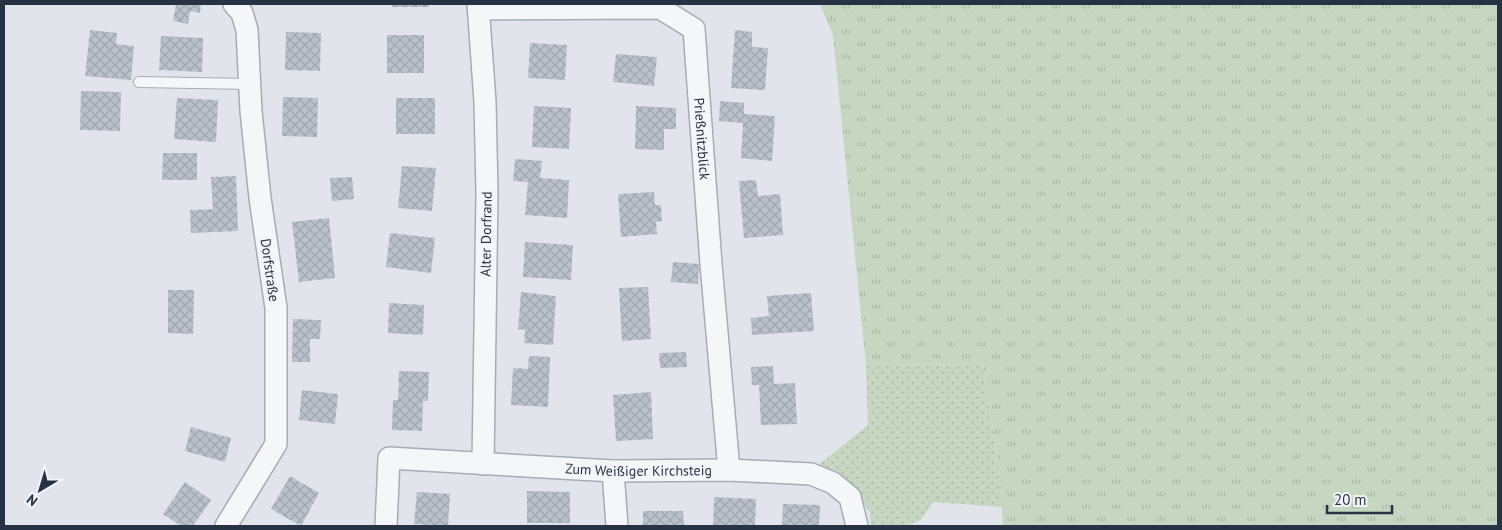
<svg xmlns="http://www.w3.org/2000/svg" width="1502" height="530" viewBox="0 0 1502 530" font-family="'PT Sans',sans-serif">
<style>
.grass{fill:url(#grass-tufts)}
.park{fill:url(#park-dots)}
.building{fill:url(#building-cross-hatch)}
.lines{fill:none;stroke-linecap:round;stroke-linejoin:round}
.service-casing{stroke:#a5acb6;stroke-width:12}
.minor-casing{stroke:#a5acb6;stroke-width:24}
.service{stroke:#f4f6f9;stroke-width:10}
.minor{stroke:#f4f6f9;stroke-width:21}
.labels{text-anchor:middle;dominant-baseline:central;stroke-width:4.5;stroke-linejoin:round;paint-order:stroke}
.street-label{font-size:14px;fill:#273345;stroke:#f1f4f8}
</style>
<defs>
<pattern id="grass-tufts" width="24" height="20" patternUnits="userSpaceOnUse" patternTransform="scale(1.25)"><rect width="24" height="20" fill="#c7d6c1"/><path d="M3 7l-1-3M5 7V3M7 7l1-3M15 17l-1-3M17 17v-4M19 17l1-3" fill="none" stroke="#abb8a7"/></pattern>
<pattern id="park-dots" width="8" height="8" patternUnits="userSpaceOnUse" patternTransform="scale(1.25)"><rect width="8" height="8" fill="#c7d6c1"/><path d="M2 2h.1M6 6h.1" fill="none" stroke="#abb8a7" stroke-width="1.8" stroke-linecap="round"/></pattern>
<pattern id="building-cross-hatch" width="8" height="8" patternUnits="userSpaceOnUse" patternTransform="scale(1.25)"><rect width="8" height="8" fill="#bac1cb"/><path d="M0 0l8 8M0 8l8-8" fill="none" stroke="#a0a6b0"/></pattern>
</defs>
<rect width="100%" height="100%" fill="#e1e5eb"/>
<polygon class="grass" points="820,4 1498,4 1498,526 1003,526 998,463 982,364 866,365 833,35"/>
<polygon class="park" points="982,364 998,463 1002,507 933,502 921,520 905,526 871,526 870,512 847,484 816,467 868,425 866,365"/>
<g class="building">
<polygon points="176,4 201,4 200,13 190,11 188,24 173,21"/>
<rect x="392" y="4" width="37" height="3"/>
<polygon points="90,30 117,33 116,44 134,46 131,80 85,76"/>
<polygon points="735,30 752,32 752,47 768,48 765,90 731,88"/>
<polygon points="286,32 321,33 320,71 285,70"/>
<rect x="387" y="35" width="37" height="38"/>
<polygon points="161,36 203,38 202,72 159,70"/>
<polygon points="530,43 567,45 565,80 528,78"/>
<polygon points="616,54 657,57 654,86 613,82"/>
<polygon points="81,91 121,92 120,131 80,130"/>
<polygon points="283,97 318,98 317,137 282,136"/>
<polygon points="177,98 218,100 216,142 174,139"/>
<rect x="396" y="98" width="39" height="36"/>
<polygon points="720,101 744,103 744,114 775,116 772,161 741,158 743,123 719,121"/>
<polygon points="534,106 571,108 569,149 532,147"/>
<polygon points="636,106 676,108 676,129 664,129 664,150 635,149"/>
<polygon points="163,153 197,153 197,180 162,180"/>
<polygon points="515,159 542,161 540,178 569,180 567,218 525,215 528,182 513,181"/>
<polygon points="402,166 436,168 432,211 398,208"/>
<polygon points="236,176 238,231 191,233 190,210 213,209 211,177"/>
<polygon points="352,177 354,199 332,201 330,178"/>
<polygon points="756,180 758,196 780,194 783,235 744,238 739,181"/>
<polygon points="654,192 655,205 661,205 662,221 656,222 657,234 621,237 618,194"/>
<polygon points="329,218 335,278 299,282 292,222"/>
<polygon points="390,233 435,238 431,273 386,267"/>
<polygon points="525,242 573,245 571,280 523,277"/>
<polygon points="673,262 699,264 698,284 671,282"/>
<polygon points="648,287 651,339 622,341 619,288"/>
<polygon points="168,290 194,290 193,334 168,333"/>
<polygon points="521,292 556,296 553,345 524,343 525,330 518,329"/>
<polygon points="811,293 814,331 752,335 751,318 769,316 767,296"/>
<polygon points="389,303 424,305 423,335 388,333"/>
<polygon points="293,319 321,320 320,339 310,339 310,362 292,362"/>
<polygon points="686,352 687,367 660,368 659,353"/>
<polygon points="529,356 550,357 548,407 511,405 513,368 528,369"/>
<polygon points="773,366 774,384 795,383 797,424 761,425 759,385 752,385 751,367"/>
<polygon points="399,371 429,372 428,401 423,401 422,431 392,430 393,400 398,400"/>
<polygon points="302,390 338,394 335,424 299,420"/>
<polygon points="651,392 653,439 616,441 613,395"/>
<polygon points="191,427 231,438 225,462 185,451"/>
<polygon points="290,476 319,493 301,526 271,509"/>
<polygon points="185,482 211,500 193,526 181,526 163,514"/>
<polygon points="527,491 570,492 570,523 527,523"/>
<polygon points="417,492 450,494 448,526 414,524"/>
<polygon points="714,497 756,499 755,526 713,526"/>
<polygon points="783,504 820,505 819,526 782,526"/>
<polygon points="643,511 683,511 684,526 643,526"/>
</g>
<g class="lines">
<defs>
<polyline id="service" points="139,82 250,84"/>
<g id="minor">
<polyline points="478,4 485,102 487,193 483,464"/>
<path id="s1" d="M479 9 660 8 694 29 711 264 729 470"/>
<polyline points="613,471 617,526"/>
<polyline points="226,526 276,444 276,308 260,198 251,111 247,30 242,13 234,4"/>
<path id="s2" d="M386 526 389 458 613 471 729 470 811 474 833 483 850 497 857 526"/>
</g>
</defs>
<use href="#service" class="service-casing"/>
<use href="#minor" class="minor-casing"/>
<use href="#service" class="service"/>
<use href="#minor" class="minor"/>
</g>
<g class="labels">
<g class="street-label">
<text stroke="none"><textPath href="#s1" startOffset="331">Prießnitzblick</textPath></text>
<text transform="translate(486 234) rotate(-89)">Alter Dorfrand</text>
<text transform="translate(270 270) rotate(82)">Dorfstraße</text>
<text stroke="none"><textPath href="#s2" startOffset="318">Zum Weißiger Kirchsteig</textPath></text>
</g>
</g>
<rect width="1502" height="530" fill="none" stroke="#273345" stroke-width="10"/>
<g transform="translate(40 490) rotate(218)" stroke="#f1f4f8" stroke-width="4" paint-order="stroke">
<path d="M0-4L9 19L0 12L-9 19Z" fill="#273345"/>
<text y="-8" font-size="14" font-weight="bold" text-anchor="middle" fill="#273345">N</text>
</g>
<path d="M1327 505v8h65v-8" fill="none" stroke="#273345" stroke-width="2.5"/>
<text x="1334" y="505" font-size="15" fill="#273345" stroke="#f1f4f8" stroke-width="4" paint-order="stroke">20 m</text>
</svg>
